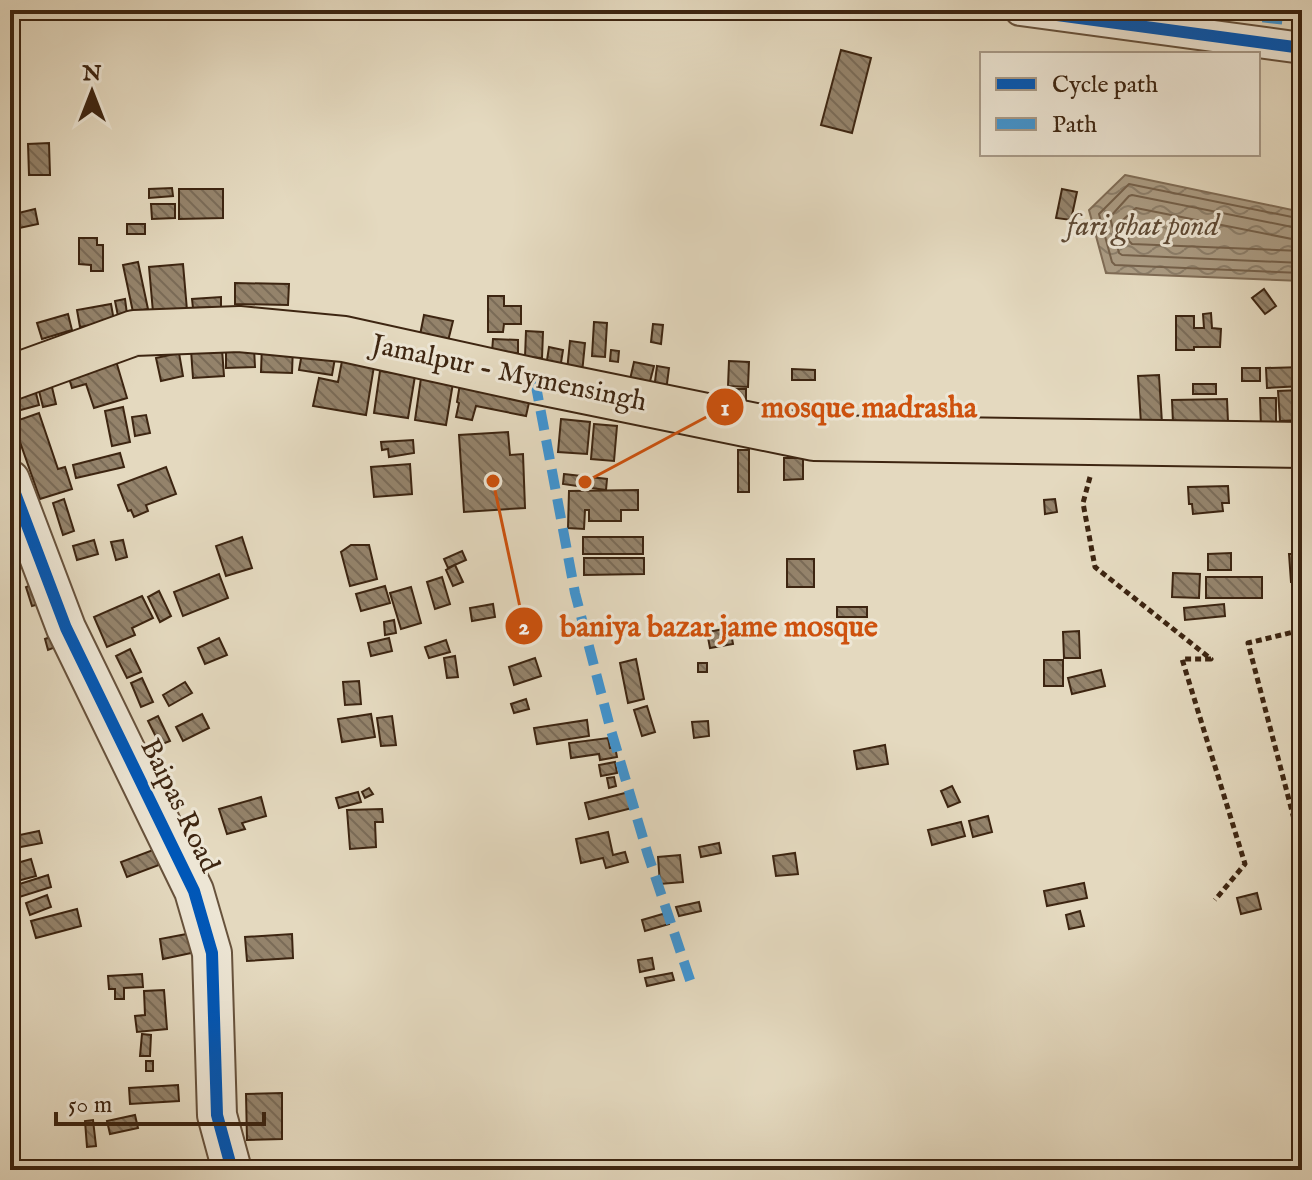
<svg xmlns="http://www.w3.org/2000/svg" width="1312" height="1180" viewBox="0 0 1312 1180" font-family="'IM FELL English',serif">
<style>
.water{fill:url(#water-waves);stroke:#7f6c56;stroke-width:2}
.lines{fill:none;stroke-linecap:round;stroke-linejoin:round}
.shore{stroke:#74604a;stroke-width:2}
.building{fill:url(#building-back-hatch);stroke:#3d2511;stroke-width:2}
.minor-casing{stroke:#67523c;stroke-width:34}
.tertiary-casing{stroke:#67523c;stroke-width:42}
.primary-casing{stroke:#3d2511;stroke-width:48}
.path{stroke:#3d2511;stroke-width:5;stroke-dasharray:6 4;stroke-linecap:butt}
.minor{stroke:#ede6d5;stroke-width:30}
.tertiary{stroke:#ede6d5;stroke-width:38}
.primary{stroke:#e4d9bf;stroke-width:44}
.quiet{stroke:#3f95d3;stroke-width:10;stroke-dasharray:20 10;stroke-linecap:butt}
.cycleway-casing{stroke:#ede6d5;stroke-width:17}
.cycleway{stroke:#0057b8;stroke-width:12}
.labels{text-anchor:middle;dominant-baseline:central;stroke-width:6;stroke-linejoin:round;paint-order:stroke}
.street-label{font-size:28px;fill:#3d2511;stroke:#ede6d5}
.water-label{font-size:30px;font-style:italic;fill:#5e4934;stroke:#ede6d5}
.leader{fill:none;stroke:#ce510d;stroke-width:3}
.callout-dot{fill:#ce510d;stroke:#ede6d5;stroke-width:3}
.mark-label{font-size:24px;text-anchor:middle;font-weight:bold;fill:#fff}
.callout-label{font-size:30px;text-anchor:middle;font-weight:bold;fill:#ce510d;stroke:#ede6d5;stroke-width:6;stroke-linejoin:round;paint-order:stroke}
</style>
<defs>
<pattern id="water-waves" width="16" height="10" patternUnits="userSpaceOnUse" patternTransform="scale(2)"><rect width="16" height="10" fill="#ab9c84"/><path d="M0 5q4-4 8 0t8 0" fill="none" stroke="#8c7f6b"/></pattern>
<pattern id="building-back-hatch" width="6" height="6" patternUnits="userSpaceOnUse" patternTransform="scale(2)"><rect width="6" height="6" fill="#94836b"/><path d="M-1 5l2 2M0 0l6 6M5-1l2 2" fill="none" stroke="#7a6b57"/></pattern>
</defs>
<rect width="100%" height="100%" fill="#e4d9bf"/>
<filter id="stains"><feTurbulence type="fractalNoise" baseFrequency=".0025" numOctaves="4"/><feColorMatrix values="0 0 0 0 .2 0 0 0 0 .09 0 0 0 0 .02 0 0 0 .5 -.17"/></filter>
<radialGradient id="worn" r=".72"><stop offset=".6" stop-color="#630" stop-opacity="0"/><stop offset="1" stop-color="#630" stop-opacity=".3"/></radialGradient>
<polygon class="water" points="1125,175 1302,212 1302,281 1106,273 1089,210"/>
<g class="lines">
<g class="shore">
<polyline points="1302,219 1129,184 1099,214 1112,262 1115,265 1302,273"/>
<polyline points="1302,229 1132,195 1129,196 1110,217 1119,253 1122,255 1302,263"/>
<polyline points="1302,241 1136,208 1123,220 1129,241 1132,244 1302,251"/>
</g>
</g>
<g class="building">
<polygon points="841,50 871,58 852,133 821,125"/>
<polygon points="49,143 50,175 29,175 28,144"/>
<polygon points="172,188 173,196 149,198 149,189"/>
<polygon points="179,189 223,189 223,218 179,219"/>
<polygon points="1062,189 1077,192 1071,220 1056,218"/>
<polygon points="151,204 175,204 175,218 152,219"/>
<polygon points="35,209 38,224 10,230 10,215"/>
<rect x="127" y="224" width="18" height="10"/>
<polygon points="79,238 97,238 97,245 103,245 103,271 91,271 91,265 79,264"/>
<polygon points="138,262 148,309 133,312 123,265"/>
<polygon points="183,264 187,310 153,312 149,267"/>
<polygon points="235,283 289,284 288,305 235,304"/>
<polygon points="1264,289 1276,306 1265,314 1252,298"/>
<polygon points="488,296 504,296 504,306 521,306 521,324 504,324 503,332 488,332"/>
<polygon points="221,297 221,307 193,308 192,299"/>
<polygon points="125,299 127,314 118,316 115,301"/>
<polygon points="111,304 114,321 80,327 77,310"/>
<polygon points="1211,313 1212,328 1221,329 1220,347 1194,347 1194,350 1176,350 1176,316 1194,316 1194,328 1204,328 1203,314"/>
<polygon points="68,314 72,330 42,339 37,323"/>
<polygon points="424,315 453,321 448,341 420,335"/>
<polygon points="594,322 607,323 605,357 592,356"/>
<polygon points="653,324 663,325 661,344 651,342"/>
<polygon points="526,331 543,332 542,358 525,357"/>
<polygon points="493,339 518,340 518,353 492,352"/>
<polygon points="570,341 585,343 582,373 567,371"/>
<polygon points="262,345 293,346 292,373 261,372"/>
<polygon points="549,347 563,350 560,369 546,367"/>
<polygon points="226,348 254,348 255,367 226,368"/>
<polygon points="222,349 224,376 193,378 191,350"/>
<polygon points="611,350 619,351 618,362 610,361"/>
<polygon points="179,353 183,376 161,381 156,358"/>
<polygon points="302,353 335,358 332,375 299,370"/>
<polygon points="116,361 127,398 94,408 86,384 72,388 68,375"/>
<polygon points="342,361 374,366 366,415 313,406 319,378 338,382"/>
<polygon points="729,361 749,362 748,387 728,386"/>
<polygon points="634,362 654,366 648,389 629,384"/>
<polygon points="657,366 669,368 666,391 654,389"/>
<polygon points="1302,367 1302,386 1267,388 1266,368"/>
<rect x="1242" y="368" width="18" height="13"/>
<polygon points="792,369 815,370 815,380 792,380"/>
<polygon points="380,371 415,376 408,418 374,413"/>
<polygon points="1159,375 1162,423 1141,424 1138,376"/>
<polygon points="421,378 453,383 446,425 415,420"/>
<polygon points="51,383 56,404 43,407 38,387"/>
<polygon points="460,384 530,398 526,416 476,406 472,420 456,417 459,403 457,402"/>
<rect x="1193" y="384" width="23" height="10"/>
<polygon points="35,389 39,405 10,413 10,396"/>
<rect x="716" y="389" width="30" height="11"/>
<polygon points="1300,390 1302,420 1280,421 1278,391"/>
<polygon points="1260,398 1276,398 1276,427 1261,427"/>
<polygon points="1227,399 1228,422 1173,423 1172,400"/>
<polygon points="123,407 130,442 112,446 105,411"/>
<polygon points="39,413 58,469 65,467 72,489 40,499 13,422"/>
<polygon points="146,415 150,433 135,436 132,417"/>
<polygon points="561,419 590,422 587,454 558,452"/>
<polygon points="594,424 617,426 614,461 591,459"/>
<polygon points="508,432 510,455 523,454 525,508 464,512 459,435"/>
<polygon points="413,440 414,453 389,457 388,449 382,450 381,442"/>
<rect x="738" y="450" width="11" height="42"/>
<polygon points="120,453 124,467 76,478 73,465"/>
<polygon points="784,458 803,458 803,479 784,480"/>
<polygon points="410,464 412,494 374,497 371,467"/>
<polygon points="166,467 176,494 146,505 148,511 134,517 131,510 128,511 118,485"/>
<polygon points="564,474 607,479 606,490 563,484"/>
<polygon points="1228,486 1229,503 1222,503 1223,511 1193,514 1192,504 1189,504 1188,487"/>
<polygon points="638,490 638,510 621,510 621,521 589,521 589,510 585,510 584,529 568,528 569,491"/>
<polygon points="64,499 74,531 63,535 53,503"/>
<polygon points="1055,499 1057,512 1045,514 1044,500"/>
<polygon points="242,537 252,568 226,576 216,546"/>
<rect x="583" y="537" width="60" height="17"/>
<polygon points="94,540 98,554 77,560 73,546"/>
<polygon points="123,540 127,557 116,560 111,542"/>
<polygon points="351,545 369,545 377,579 350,586 341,552"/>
<polygon points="462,551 466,560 448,568 444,559"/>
<polygon points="1231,553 1231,570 1208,570 1208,554"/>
<polygon points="1289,554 1302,554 1302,582 1291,582"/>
<polygon points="584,558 644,558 644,574 584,575"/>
<rect x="787" y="559" width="27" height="28"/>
<polygon points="455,565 463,582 453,586 446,570"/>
<polygon points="1173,573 1200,574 1199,598 1172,597"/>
<polygon points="219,574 228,598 183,616 174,592"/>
<polygon points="442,577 450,604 435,609 427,582"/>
<rect x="1206" y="577" width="56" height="21"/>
<polygon points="40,582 46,602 32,606 26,587"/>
<polygon points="385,586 390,603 361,611 356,594"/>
<polygon points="411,587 421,623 401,629 390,593"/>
<polygon points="159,591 171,616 160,622 148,597"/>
<polygon points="142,596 153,618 132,628 135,635 107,647 94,617"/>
<polygon points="493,604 495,617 472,621 470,608"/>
<polygon points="1224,604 1225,616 1185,620 1184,608"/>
<rect x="837" y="607" width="30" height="10"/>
<polygon points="394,620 396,633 385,635 384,622"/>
<polygon points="730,628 733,644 710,648 707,632"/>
<polygon points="1079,631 1080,658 1064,658 1063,632"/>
<polygon points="62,633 66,643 48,650 45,639"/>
<polygon points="219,638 227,655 205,664 198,648"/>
<polygon points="389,638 392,651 371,656 368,643"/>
<polygon points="446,640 450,652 429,658 425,647"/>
<polygon points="130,649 141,672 127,678 116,656"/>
<polygon points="455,656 458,677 447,678 444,658"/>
<polygon points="535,658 541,676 514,685 509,667"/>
<polygon points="636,659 644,699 628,703 620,663"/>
<rect x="1044" y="660" width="19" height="26"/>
<rect x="698" y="663" width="9" height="9"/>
<polygon points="1101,670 1105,686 1072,694 1068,678"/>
<polygon points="142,678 153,702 141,707 131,683"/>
<polygon points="359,681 361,704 345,705 343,682"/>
<polygon points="185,682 192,693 169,706 163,695"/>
<polygon points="526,699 529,709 514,713 511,704"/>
<polygon points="647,706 655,732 642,736 634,710"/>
<polygon points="202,714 209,728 183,741 176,727"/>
<polygon points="371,714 375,737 342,742 338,719"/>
<polygon points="158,716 170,741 160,745 148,721"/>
<polygon points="392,716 396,745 381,746 377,718"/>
<polygon points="587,720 589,736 537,744 534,728"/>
<polygon points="708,721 709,736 694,738 692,722"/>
<polygon points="608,738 610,748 615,747 617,757 600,760 599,754 571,758 569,743"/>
<polygon points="885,745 888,764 857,769 854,751"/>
<polygon points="615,762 617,773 601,776 599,765"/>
<polygon points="614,777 616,786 609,788 607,778"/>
<polygon points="952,786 960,802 948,807 941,791"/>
<polygon points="369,788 373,794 365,798 362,792"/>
<polygon points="358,792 361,802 339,808 336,798"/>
<polygon points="629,792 632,808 589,819 585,803"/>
<polygon points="261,797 266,816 242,823 245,829 227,834 219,809"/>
<polygon points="382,809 383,822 375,822 376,847 350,849 347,810"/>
<polygon points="988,816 992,832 973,837 969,821"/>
<polygon points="961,822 965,836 932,845 928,830"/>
<polygon points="39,831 42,843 10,849 10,837"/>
<polygon points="608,832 613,855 625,852 628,862 606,868 603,858 581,863 576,839"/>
<polygon points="719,843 721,853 701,857 699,847"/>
<polygon points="153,850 159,865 127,877 121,862"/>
<polygon points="795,853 798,874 776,876 773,856"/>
<polygon points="680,855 683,882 660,884 658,857"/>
<polygon points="31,859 36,876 10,883 10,865"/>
<polygon points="48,875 51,887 10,900 10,887"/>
<polygon points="1084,883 1087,898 1047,906 1044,891"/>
<polygon points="1257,893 1261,909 1241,914 1237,898"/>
<polygon points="47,895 51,907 30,915 26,903"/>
<polygon points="699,902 701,911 679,916 676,907"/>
<polygon points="77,909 81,926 36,938 31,921"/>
<polygon points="1080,911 1084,926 1069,929 1066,915"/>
<polygon points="666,913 669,924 645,931 642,920"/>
<polygon points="192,933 196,952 163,959 160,939"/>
<polygon points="292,934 293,958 247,961 245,937"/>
<polygon points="652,958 654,969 640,972 638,960"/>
<polygon points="672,973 674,980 647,986 645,978"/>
<polygon points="142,974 143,987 124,988 124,999 115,999 115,989 109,989 108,976"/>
<polygon points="164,990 167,1029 137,1032 135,1016 145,1015 144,991"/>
<polygon points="142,1034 151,1035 150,1056 140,1056"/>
<rect x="146" y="1061" width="7" height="10"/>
<polygon points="178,1085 179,1101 130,1104 129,1088"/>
<polygon points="282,1093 282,1139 247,1140 246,1094"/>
<polygon points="135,1115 138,1128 110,1134 107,1121"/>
<polygon points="93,1120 96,1146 87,1147 85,1121"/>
</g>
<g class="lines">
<defs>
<polyline id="minor" points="1020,10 1302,48"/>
<polyline id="tertiary" points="10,480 66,628 194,891 212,953 217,1115 232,1170"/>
<polyline id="primary" points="10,378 134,333 239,329 344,339 535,381 814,438 1302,445"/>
</defs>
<use href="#minor" class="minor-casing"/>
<use href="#tertiary" class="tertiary-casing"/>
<use href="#primary" class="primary-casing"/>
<g class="path">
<polyline points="1090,477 1083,503 1095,567 1211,659 1182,659 1245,864 1215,900"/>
<polyline points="1294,819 1248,643 1302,630"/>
</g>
<use href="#minor" class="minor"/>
<use href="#tertiary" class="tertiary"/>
<use href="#primary" class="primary"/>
<g class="quiet">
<polyline points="1203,10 1302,22"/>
<polyline points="535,381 575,593 610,727 648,855 691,983"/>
</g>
<defs>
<g id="cycleway">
<polyline points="1020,10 1302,48"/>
<polyline points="10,480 66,628 194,891 212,953 217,1115 232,1170"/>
</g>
</defs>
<use href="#cycleway" class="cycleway-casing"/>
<use href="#cycleway" class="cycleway"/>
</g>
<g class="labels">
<g class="street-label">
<text transform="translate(509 374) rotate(12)">Jamalpur - Mymensingh</text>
<text transform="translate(179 806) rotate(64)">Baipas Road</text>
</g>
<g class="water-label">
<text x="1143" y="227">fari ghat pond</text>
</g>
</g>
<path class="leader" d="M585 482L725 407M493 481L524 626"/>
<g class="callout-dot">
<circle cx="585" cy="482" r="8"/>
<circle cx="493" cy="481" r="8"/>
<circle cx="725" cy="407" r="20"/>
<circle cx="524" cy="626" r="20"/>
</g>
<g class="mark-label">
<text x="725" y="415">1</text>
<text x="524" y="634">2</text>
</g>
<g class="callout-label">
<text x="869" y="417">mosque madrasha</text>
<text x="719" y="636">baniya bazar jame mosque</text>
</g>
<rect width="1312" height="1180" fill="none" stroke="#e4d9bf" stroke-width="40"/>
<rect x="12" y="12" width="1288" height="1156" fill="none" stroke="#3d2511" stroke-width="4"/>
<rect x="20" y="20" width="1272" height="1140" fill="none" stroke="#3d2511" stroke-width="2"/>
<rect x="980" y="52" width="280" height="104" fill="#ede6d5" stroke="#a79987" stroke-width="2"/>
<rect x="996" y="78" width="40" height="12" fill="#0057b8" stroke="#a79987" stroke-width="2"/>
<text x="1052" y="92" font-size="24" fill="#3d2511">Cycle path</text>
<rect x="996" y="118" width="40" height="12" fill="#3f95d3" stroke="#a79987" stroke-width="2"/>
<text x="1052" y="132" font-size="24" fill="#3d2511">Path</text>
<g transform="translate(92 92)" stroke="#ede6d5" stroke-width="6" paint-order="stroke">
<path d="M0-6L14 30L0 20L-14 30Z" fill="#3d2511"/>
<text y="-12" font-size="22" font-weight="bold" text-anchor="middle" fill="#3d2511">N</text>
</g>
<path d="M56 1112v12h208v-12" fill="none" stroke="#3d2511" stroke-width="4"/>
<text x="68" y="1112" font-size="24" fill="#3d2511" stroke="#ede6d5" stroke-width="6" paint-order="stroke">50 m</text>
<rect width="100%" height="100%" filter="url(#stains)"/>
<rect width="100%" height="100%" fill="url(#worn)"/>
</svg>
